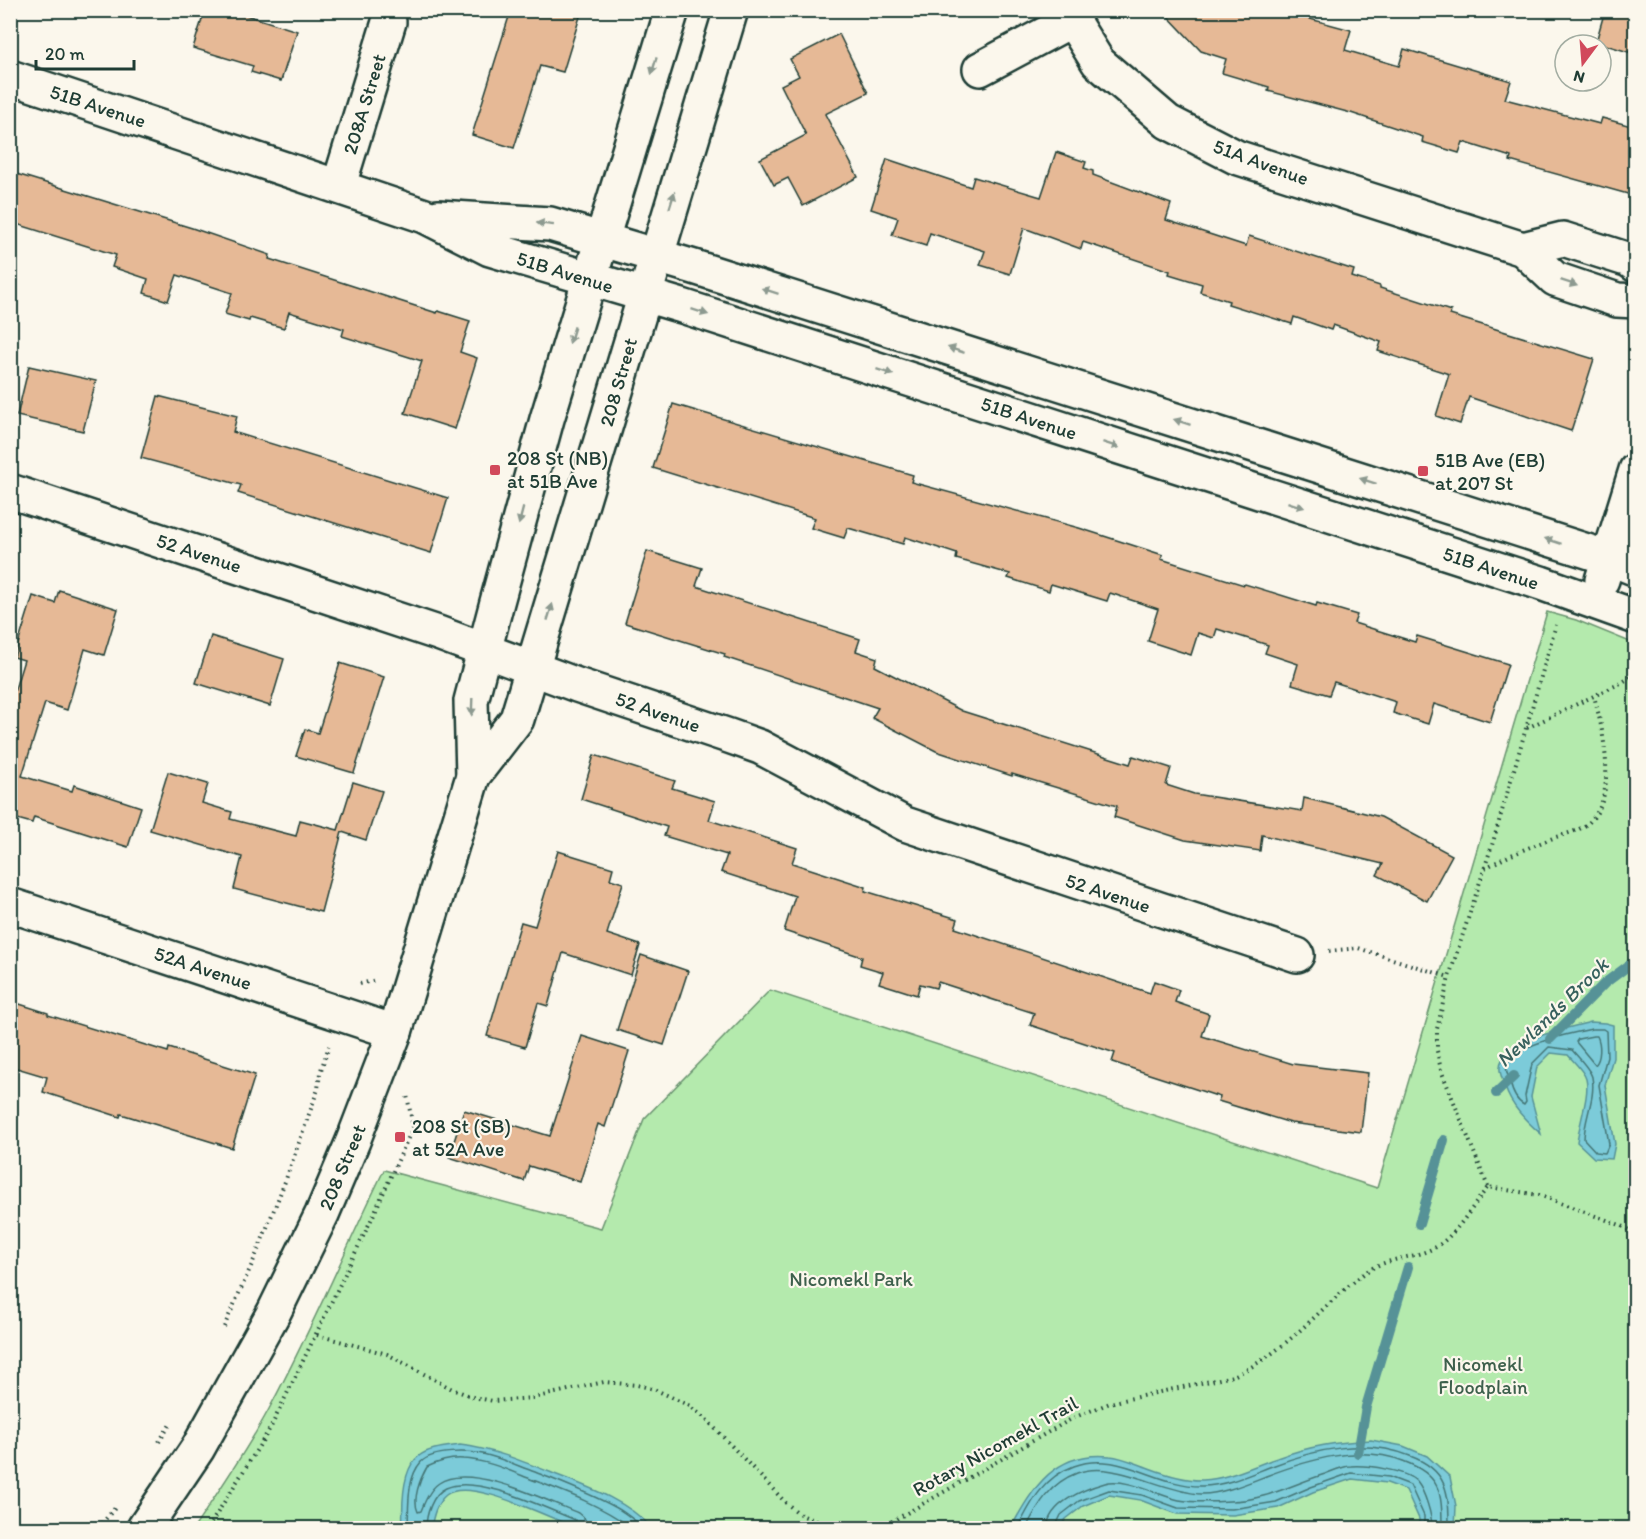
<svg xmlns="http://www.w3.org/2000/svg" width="1646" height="1539" viewBox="0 0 1646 1539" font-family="Itim,sans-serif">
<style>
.green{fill:#b4eaad;stroke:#6a9470;stroke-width:1.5}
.water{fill:#7ccbd9;stroke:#579297;stroke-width:1.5}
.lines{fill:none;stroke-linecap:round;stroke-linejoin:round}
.shore{stroke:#447676;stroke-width:1.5}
.stream{stroke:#579297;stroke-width:10}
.building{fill:#e6b996;stroke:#1f3d34;stroke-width:1.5}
.minor-casing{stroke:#1f3d34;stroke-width:38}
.major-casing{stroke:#1f3d34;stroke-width:38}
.path{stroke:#1f3d34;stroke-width:4;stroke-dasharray:1.5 4.5;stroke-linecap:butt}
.minor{stroke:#fbf7ec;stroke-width:33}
.major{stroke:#fbf7ec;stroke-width:33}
.oneway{fill:#8d9a90}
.poi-dot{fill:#d1495b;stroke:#fbf7ec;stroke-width:2}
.labels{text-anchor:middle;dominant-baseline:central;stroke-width:4.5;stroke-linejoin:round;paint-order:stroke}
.street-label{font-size:20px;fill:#1f3d34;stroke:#fbf7ec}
.poi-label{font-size:20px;fill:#1f3d34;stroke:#fbf7ec;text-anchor:start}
.park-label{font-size:20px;fill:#3d604c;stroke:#fbf7ec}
.water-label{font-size:21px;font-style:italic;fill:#36605d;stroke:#fbf7ec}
</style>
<rect width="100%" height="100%" fill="#fbf7ec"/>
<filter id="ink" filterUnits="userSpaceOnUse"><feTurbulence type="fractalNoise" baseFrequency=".0167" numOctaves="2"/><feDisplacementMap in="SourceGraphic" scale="12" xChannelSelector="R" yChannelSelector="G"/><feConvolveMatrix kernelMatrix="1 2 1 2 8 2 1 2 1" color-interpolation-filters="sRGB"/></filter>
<g filter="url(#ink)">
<path class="green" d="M1547 612 1576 620 1635 644V1528H194C220 1489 247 1450 269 1409 311 1331 345 1250 384 1170L601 1228 644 1119 770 990 1377 1188Z"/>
<g class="water">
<path d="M1591 1022 1605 1023 1613 1025V1058L1605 1085 1615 1144 1612 1159 1594 1158 1577 1142C1579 1124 1590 1094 1586 1079 1584 1071 1573 1061 1568 1055L1551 1053 1537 1067 1531 1097 1541 1134C1526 1121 1511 1106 1505 1087 1502 1078 1497 1068 1502 1060 1514 1038 1569 1028 1591 1022Z"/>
<path d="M1371 1440 1403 1446 1427 1456 1450 1477 1456 1506 1455 1528H1419V1519L1406 1490 1387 1483 1352 1479 1313 1492 1278 1508 1233 1515 1177 1514 1140 1500 1109 1495 1083 1506 1066 1519 1059 1528H1011C1033 1487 1056 1450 1110 1456 1123 1457 1137 1464 1149 1468 1165 1474 1185 1481 1203 1480 1228 1479 1253 1466 1277 1458 1309 1446 1338 1442 1371 1440Z"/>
<path d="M460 1445C493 1449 522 1461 552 1473 588 1487 626 1500 652 1528 634 1529 593 1532 578 1528 552 1520 470 1476 446 1495 436 1503 433 1517 431 1528H403C402 1509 401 1469 419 1456 429 1448 447 1447 460 1445Z"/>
</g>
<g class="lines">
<g class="shore">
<path d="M1592 1029H1603L1606 1031 1607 1057 1599 1085 1609 1144 1605 1153 1596 1152 1584 1139C1584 1119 1596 1098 1592 1077 1590 1069 1578 1057 1572 1050L1549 1047 1532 1064 1525 1096 1526 1102 1524 1105C1516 1101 1512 1091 1510 1082 1508 1077 1505 1070 1507 1064 1515 1044 1572 1033 1592 1029Z"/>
<path d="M1593 1036H1597C1601 1044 1601 1059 1595 1065L1576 1042 1578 1039Z"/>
<path d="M408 1528C409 1508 406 1479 421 1462 433 1450 468 1451 483 1454 501 1458 518 1466 535 1472 562 1483 589 1493 615 1507 625 1512 635 1521 644 1528"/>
<path d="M426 1528C426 1515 432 1494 446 1488 477 1474 545 1508 575 1520L579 1524 580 1528"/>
<path d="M587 1528 585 1519 578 1513C548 1501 469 1462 439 1483 430 1489 425 1501 421 1511L418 1512C412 1499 420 1479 427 1467 438 1462 451 1458 463 1459 487 1460 510 1471 533 1480 568 1493 602 1506 632 1528"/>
<path d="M1018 1528C1031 1502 1044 1477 1074 1466 1118 1449 1158 1487 1202 1486 1226 1486 1251 1474 1272 1466 1316 1449 1365 1438 1410 1456 1448 1470 1449 1493 1449 1528"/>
<path d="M1026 1528C1038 1505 1050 1483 1077 1473 1113 1459 1160 1491 1200 1494 1220 1495 1248 1483 1266 1476 1308 1460 1359 1444 1403 1461 1441 1475 1442 1492 1442 1528"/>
<path d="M1047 1528C1049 1503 1084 1489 1105 1483 1126 1477 1159 1496 1179 1500 1195 1503 1214 1502 1230 1501 1264 1501 1293 1484 1325 1474 1333 1471 1343 1466 1351 1466 1367 1465 1406 1470 1417 1482 1425 1492 1432 1515 1432 1528"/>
<polyline points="1055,1528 1061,1515 1079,1501 1109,1490 1142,1495 1178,1508 1232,1509 1276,1502 1311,1487 1351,1473 1389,1477 1410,1485 1424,1516 1424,1528"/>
</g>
<g class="stream">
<polyline points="1550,1039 1605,983 1636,960"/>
<polyline points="1496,1093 1514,1076"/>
<polyline points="1419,1224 1444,1140"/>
<polyline points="1358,1453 1366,1407 1408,1267"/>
</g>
</g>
<g class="building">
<polygon points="205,10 230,10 297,31 281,81 251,72 253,66 193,48"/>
<polygon points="511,10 582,10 563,72 540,66 514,148 472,135"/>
<polygon points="1162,10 1277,10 1351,30 1345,50 1399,66 1404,49 1511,81 1505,99 1600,124 1602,118 1635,127 1635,196 1510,161 1511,157 1463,142 1459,153 1422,142 1423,137 1351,113 1268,91 1269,87 1222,73 1226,59 1201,51"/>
<polygon points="1605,10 1635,10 1635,54 1596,42"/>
<polygon points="839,34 868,93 825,114 858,177 803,206 788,178 774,185 760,159 806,135 781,85 799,76 790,59"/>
<polygon points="1056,152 1086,162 1084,168 1093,171 1093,175 1171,204 1166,220 1246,246 1249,236 1354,270 1352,277 1380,286 1380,288 1451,311 1450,315 1594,359 1571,431 1469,397 1460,424 1436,416 1449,374 1378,351 1381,342 1333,325 1331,330 1294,317 1292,324 1228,304 1229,301 1200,292 1202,284 1169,274 1170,271 1083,242 1081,249 1024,228 1010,274 980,265 985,251 930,233 926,246 892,235 898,218 871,209 887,159 971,187 974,177 1041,197"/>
<polygon points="10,172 192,228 270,255 269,259 437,313 438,311 470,321 460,352 477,358 455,429 405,413 422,361 342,336 344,329 289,312 284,328 250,318 249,321 225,314 232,293 177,275 168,301 144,293 148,279 112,267 116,255 10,222"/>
<polygon points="29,366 96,381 83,431 17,416"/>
<polygon points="158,396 237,416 233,432 448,498 431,553 238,493 241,485 141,458"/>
<polygon points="673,404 913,475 911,482 1079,528 1163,555 1161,559 1244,585 1245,584 1316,606 1317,603 1357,615 1354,623 1415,642 1417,636 1508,664 1490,722 1434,704 1428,724 1393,713 1396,702 1334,682 1329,695 1292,684 1298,664 1265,653 1268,645 1217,629 1214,638 1198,633 1191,655 1148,641 1158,609 1110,593 1107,601 1051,584 1049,591 1008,578 1010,574 956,559 957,554 905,537 903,544 848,528 844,538 811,528 815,518 653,468"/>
<polygon points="647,551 702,568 696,586 860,639 856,651 877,658 875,666 962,711 1130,764 1133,756 1171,768 1166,785 1194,794 1302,811 1304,798 1381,817 1452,855 1427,901 1377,875 1383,864 1262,835 1260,851 1185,840 1114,817 1117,806 1012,774 1012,776 936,751 872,718 878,708 724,657 725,654 625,623"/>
<polygon points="59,590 118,609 104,655 85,649 67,710 45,703 22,776 72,791 74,785 141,807 128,847 34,817 32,823 10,817 10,705 24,660 14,657 33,596 55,603"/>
<polygon points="211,636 284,659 270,706 196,683"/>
<polygon points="340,663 384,677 354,773 296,756 305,729 318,733"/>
<polygon points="594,755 675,781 672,788 715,801 709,820 797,848 792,863 866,887 865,891 958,919 955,928 1150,993 1154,981 1179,990 1175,1002 1209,1014 1202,1036 1293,1064 1368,1073 1361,1132 1291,1123 1218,1101 1220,1097 1112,1062 1115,1053 1030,1025 1034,1013 938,982 936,988 920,984 917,995 879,983 883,972 860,965 862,957 784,931 795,896 721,872 727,855 664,836 667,827 581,799"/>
<polygon points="168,772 208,784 202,803 232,812 230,819 296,836 300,820 338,830 353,782 382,791 366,840 342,832 321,912 234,889 242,857 150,830"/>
<polygon points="558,851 613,868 610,879 623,883 607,934 640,945 631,975 563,953 548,1006 538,1003 525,1047 487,1036 521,922 535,926"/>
<polygon points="641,955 688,971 664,1045 617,1030"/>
<polygon points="10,1001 48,1013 48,1015 168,1052 169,1048 255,1075 232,1148 121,1114 120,1117 43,1092 47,1077 10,1066"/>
<polygon points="582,1036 629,1051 605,1127 598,1124 580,1182 529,1166 524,1181 449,1157 464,1110 550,1136"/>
</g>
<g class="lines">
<defs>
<g id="minor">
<polyline points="1068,10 1072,20 1098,62 1168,122 1236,157 1523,249 1555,279 1617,300 1636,301"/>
<polyline points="980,69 1072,20"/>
<polyline points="10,77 425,216 490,249 682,306 1541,583 1636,617"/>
<polyline points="339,185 389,22"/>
<polyline points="438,217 550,224 694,267 1609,558 1636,569"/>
<polyline points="1523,249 1563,239 1629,260 1636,265"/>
<polyline points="10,491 438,633 577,685 729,736 760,747 905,824 1297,955"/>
<polyline points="1602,580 1636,470"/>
<polyline points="10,905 395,1032"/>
</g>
<g id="major">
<polyline points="473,776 517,719 731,10"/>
<polyline points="144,1528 198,1448 274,1312 322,1214 353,1141 395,1032 473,776 471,701 497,602 547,419 672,10"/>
</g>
</defs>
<use href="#minor" class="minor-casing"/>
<use href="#major" class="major-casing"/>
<g class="path">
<polyline points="1527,728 1623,682 1636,673"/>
<path d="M1485 868C1507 856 1530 847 1553 838 1562 835 1575 832 1583 827 1621 803 1603 731 1594 696"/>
<polyline points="1329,951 1358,948 1449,977"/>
<polyline points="360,984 376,980"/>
<polyline points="1488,1187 1441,1070 1437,1051 1437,1029 1449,977 1493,842 1556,625"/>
<polyline points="224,1327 257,1253 286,1179 318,1089 320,1073 329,1046"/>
<polyline points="317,1335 387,1354 452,1389 473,1397 493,1401 533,1398 604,1382 637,1385 654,1389 690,1406 706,1419 786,1503 801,1515 836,1528"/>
<polyline points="159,1442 171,1423"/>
<polyline points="98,1528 115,1508"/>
<polyline points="208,1528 271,1427 373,1216 413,1127 407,1095"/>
<path d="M868 1528 893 1521 1073 1418 1110 1403 1233 1376C1284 1354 1319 1309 1362 1275 1384 1257 1410 1260 1434 1248 1455 1237 1473 1205 1488 1187L1539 1195 1620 1225 1636 1233"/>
</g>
<use href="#minor" class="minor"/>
<use href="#major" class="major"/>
</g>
<defs><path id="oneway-solid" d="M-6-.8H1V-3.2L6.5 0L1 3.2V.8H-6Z" transform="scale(1.5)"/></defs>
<g class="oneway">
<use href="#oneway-solid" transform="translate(654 66) rotate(107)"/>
<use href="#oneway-solid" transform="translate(672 200) rotate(-73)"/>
<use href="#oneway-solid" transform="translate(545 224) rotate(-173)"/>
<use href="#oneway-solid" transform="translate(1569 283) rotate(19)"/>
<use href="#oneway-solid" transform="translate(770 291) rotate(-162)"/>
<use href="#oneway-solid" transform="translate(700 312) rotate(18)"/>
<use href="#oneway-solid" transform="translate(572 335) rotate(107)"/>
<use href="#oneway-solid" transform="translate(956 350) rotate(-162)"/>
<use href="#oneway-solid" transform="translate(885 372) rotate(18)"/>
<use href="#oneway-solid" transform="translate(1182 422) rotate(-162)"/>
<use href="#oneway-solid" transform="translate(1111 445) rotate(18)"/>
<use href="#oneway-solid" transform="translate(1368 481) rotate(-162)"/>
<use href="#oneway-solid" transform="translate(1296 505) rotate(18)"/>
<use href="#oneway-solid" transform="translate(521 516) rotate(105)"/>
<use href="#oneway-solid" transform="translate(1553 541) rotate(-162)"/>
<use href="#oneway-solid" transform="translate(550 612) rotate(-73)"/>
<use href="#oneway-solid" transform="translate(472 707) rotate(92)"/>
</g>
</g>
<g class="poi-dot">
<rect x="489" y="464" width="12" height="12" rx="3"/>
<rect x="1417" y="465" width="12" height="12" rx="3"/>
<rect x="394" y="1131" width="12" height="12" rx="3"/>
</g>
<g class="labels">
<g class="street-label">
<text transform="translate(364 104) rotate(-73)">208A Street</text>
<text transform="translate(98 106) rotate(18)">51B Avenue</text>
<text transform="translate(1261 162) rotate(20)">51A Avenue</text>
<text transform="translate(565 272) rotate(17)">51B Avenue</text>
<text transform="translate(618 382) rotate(-74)">208 Street</text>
<text transform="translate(1029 418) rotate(18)">51B Avenue</text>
<text transform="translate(199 553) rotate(18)">52 Avenue</text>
<text transform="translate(1491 568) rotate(18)">51B Avenue</text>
<text transform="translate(658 712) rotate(19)">52 Avenue</text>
<text transform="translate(1108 893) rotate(18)">52 Avenue</text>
<text transform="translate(203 968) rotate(18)">52A Avenue</text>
<text transform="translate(342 1167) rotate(-67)">208 Street</text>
<text transform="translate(995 1446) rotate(-29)">Rotary Nicomekl Trail</text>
</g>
<g class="poi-label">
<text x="507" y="458">208 St (NB)<tspan x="507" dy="23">at 51B Ave</tspan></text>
<text x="1435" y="460">51B Ave (EB)<tspan x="1435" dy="23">at 207 St</tspan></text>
<text x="412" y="1126">208 St (SB)<tspan x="412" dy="23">at 52A Ave</tspan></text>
</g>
<g class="park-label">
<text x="851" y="1279">Nicomekl Park</text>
<text x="1483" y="1364">Nicomekl<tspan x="1483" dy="23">Floodplain</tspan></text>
</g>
<g class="water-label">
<text transform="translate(1552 1012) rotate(-44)">Newlands Brook</text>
</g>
</g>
<rect width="1646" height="1539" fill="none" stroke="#fbf7ec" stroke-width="36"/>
<rect x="18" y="18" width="1610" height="1503" fill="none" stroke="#1f3d34" stroke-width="2" filter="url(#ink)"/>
<g transform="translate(1583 63) rotate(196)"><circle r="28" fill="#fbf7ec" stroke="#a3ada2" stroke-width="1.5"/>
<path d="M0-4.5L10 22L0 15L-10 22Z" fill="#d1495b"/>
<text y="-9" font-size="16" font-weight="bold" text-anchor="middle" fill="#1f3d34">N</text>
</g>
<path d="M36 60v9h98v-9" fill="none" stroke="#1f3d34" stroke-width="3"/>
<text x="45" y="60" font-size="18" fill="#1f3d34" stroke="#fbf7ec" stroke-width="4.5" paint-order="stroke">20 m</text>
</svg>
